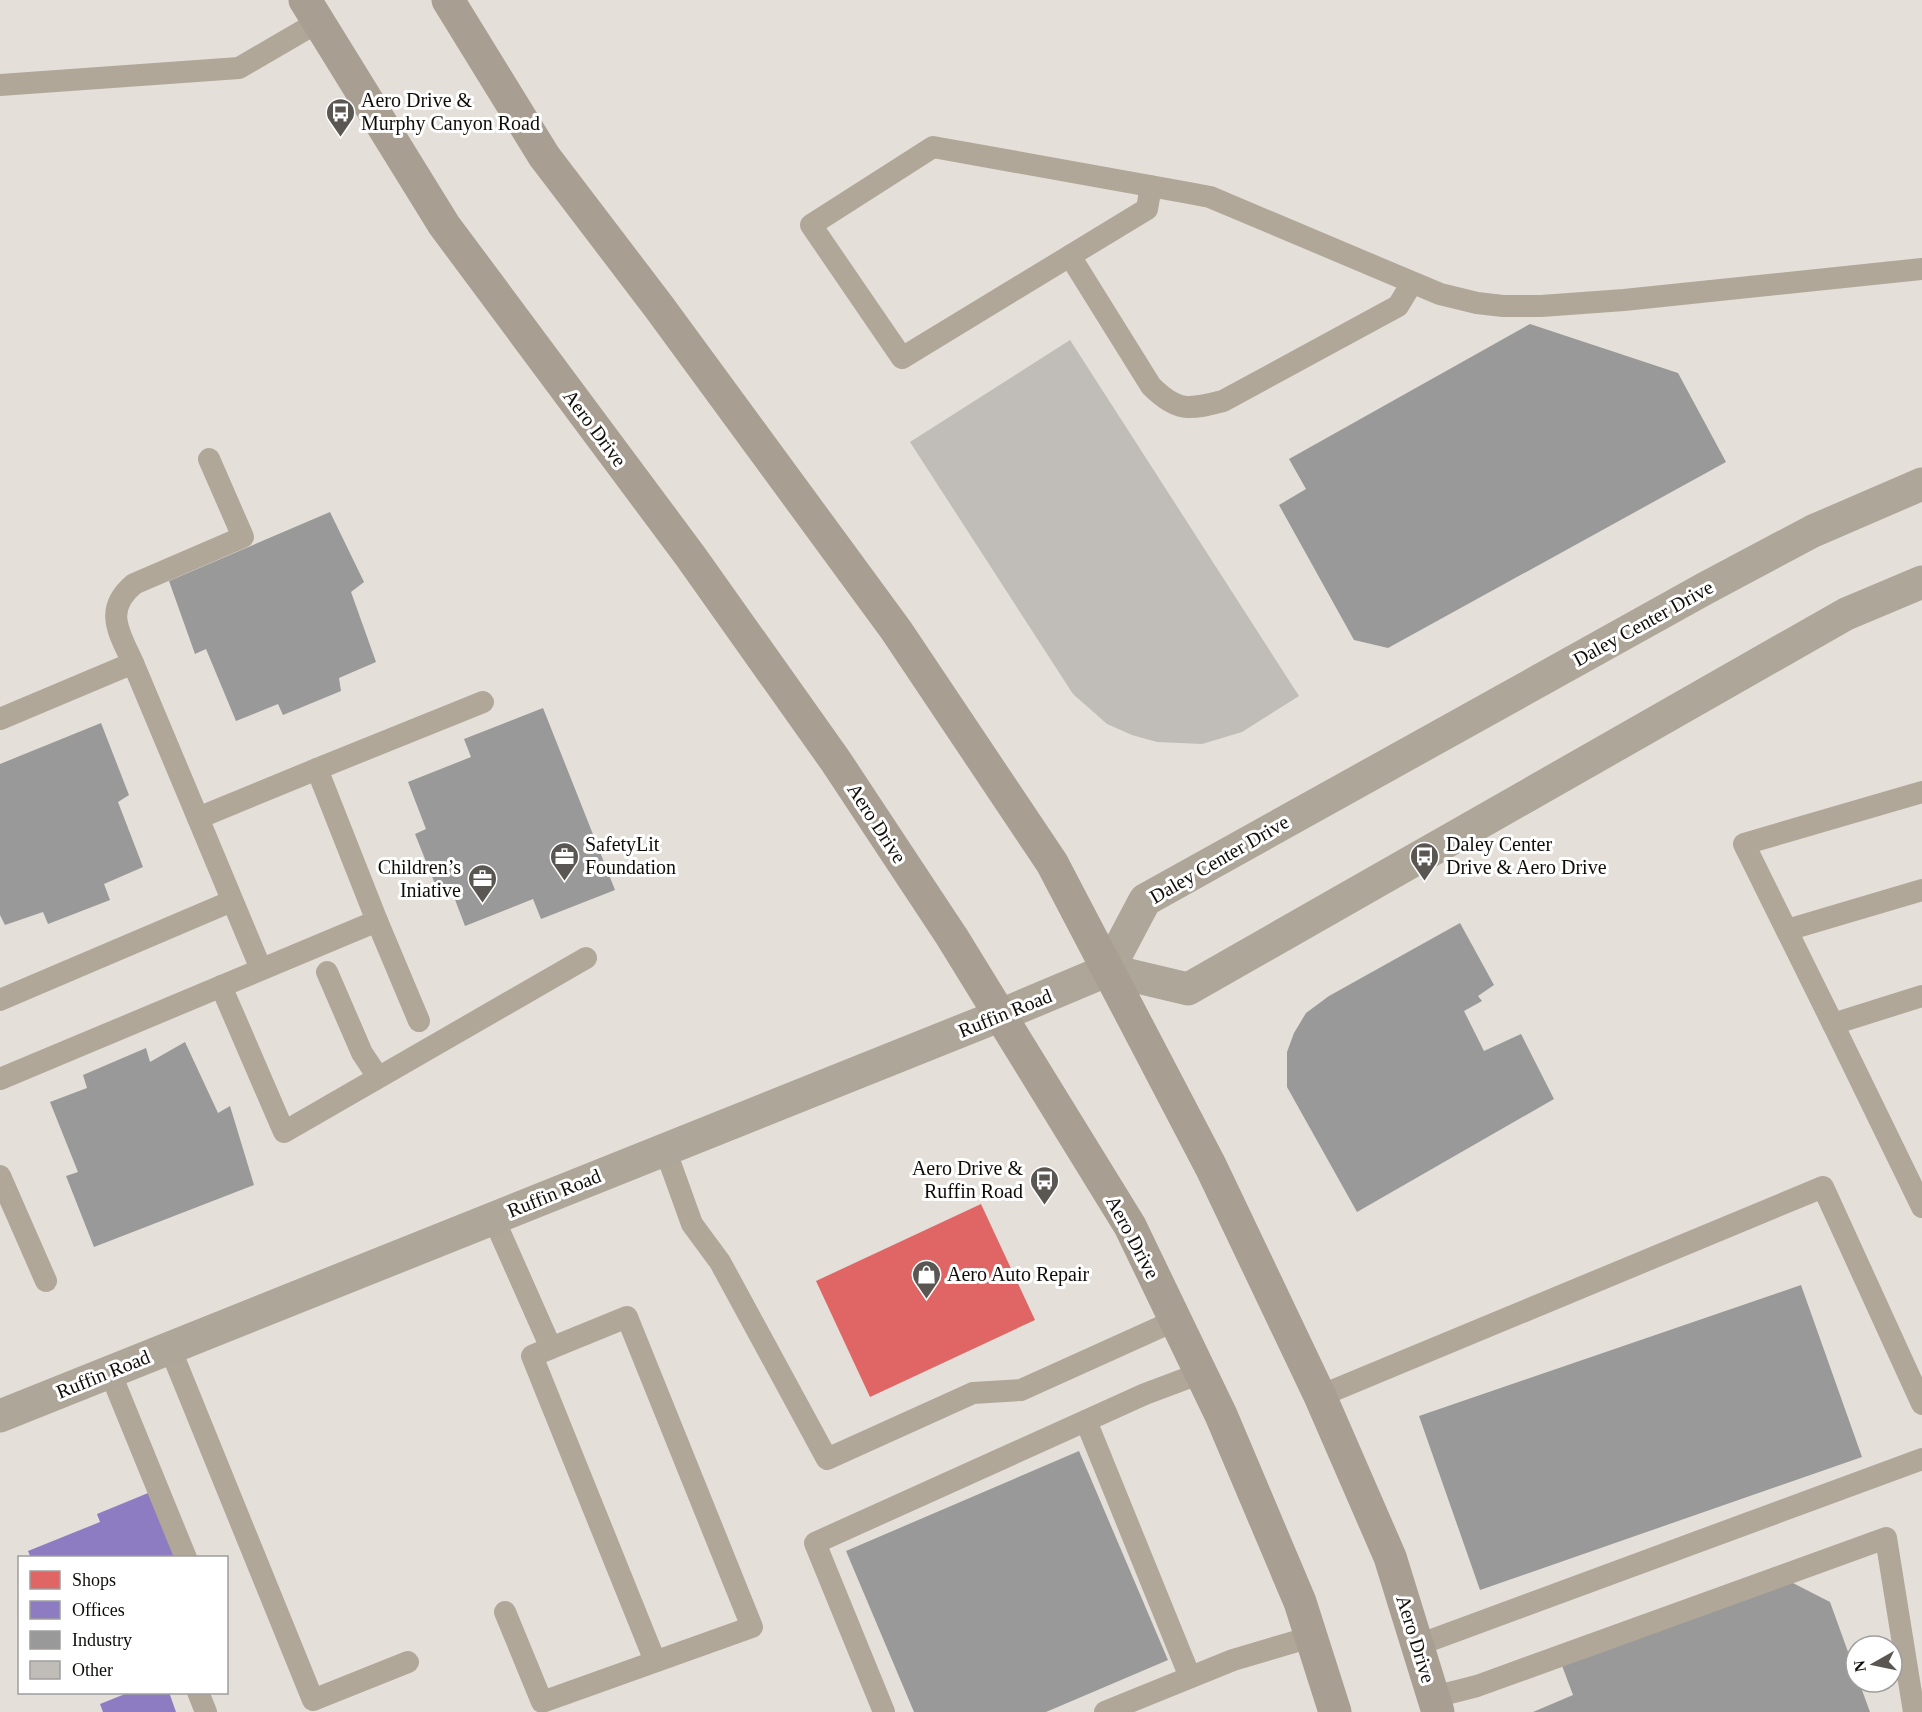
<svg xmlns="http://www.w3.org/2000/svg" width="1922" height="1712" viewBox="0 0 1922 1712" font-family="'Times New Roman',serif">
<style>
.shops{fill:#e06666}
.offices{fill:#8e7cc3}
.industry{fill:#999}
.building{fill:#c0bcb7}
.lines{fill:none;stroke-linecap:round;stroke-linejoin:round}
.lane{stroke:#b0a799;stroke-width:22}
.secondary{stroke:#aea699;stroke-width:33}
.primary{stroke:#a89f92;stroke-width:33}
.labels{text-anchor:middle;dominant-baseline:central;stroke-width:6;stroke-linejoin:round;paint-order:stroke}
.poi-label{font-size:20px;fill:#100d09;stroke:#fff;text-anchor:start}
.street-label{font-size:20px;fill:#100d09;stroke:#fff}
</style>
<rect width="100%" height="100%" fill="#e4dfd9"/>
<polygon class="shops" points="981,1204 1035,1320 870,1397 816,1281"/>
<g class="offices">
<polygon points="153,1491 180,1558 31,1558 28,1551 100,1522 97,1514"/>
<polygon points="130,1692 169,1692 176,1712 103,1712 100,1704"/>
</g>
<g class="industry">
<polygon points="1530,324 1678,373 1726,462 1388,648 1354,640 1279,505 1306,489 1289,459"/>
<polygon points="330,512 364,582 351,592 376,662 339,678 341,691 283,715 278,704 236,721 206,649 195,654 169,581"/>
<polygon points="543,708 615,890 541,919 533,899 465,926 451,889 439,894 415,834 426,829 408,782 471,757 464,739"/>
<polygon points="101,723 129,795 118,802 143,867 104,884 110,900 48,924 43,912 5,925 0,915 0,764"/>
<polygon points="1460,923 1494,985 1478,996 1482,1001 1464,1011 1484,1051 1521,1034 1554,1099 1357,1212 1287,1087 1287,1052 1294,1033 1306,1013 1329,996"/>
<polygon points="185,1042 218,1113 230,1106 254,1185 94,1247 66,1176 78,1172 50,1102 87,1088 83,1075 146,1048 150,1062"/>
<polygon points="1801,1285 1862,1457 1480,1590 1419,1416"/>
<polygon points="1079,1451 1168,1660 1046,1712 914,1712 846,1551"/>
<polygon points="1789,1581 1830,1602 1856,1674 1856,1682 1859,1682 1870,1712 1533,1712 1573,1695 1561,1663"/>
</g>
<polygon class="building" points="1070,340 1299,696 1242,732 1202,744 1157,742 1132,735 1107,724 1073,694 910,442"/>
<g class="lines">
<g class="lane">
<polyline points="0,85 239,68 318,22"/>
<polyline points="1151,186 1147,209 902,358 811,225 933,147 1189,193 1210,197 1440,294 1477,303 1503,306 1541,306 1624,300 1922,269"/>
<path d="M1070 256 1151 386C1177 412 1189 410 1223 401L1398 306 1412 283"/>
<path d="M133 663C119 632 103 610 134 584L243 537 209 459"/>
<polyline points="0,719 133,663 198,818"/>
<polyline points="377,921 419,1021"/>
<polyline points="1787,930 1922,890"/>
<polyline points="261,969 198,818 317,769"/>
<polyline points="327,972 362,1053 378,1077"/>
<polyline points="221,986 284,1132 586,958"/>
<polyline points="1922,996 1833,1024 1922,1207"/>
<polyline points="0,1000 232,901"/>
<polyline points="1833,1024 1744,844 1922,792"/>
<polyline points="0,1079 377,921 317,769 483,702"/>
<polyline points="665,1149 692,1224 720,1262 827,1459 973,1393 1021,1390 1176,1320"/>
<polyline points="0,1176 46,1281"/>
<polyline points="493,1217 551,1348 627,1317 752,1627 542,1702 505,1612"/>
<polyline points="170,1348 313,1700 408,1662"/>
<polyline points="551,1348 532,1356 655,1661"/>
<polyline points="110,1372 186,1558"/>
<polyline points="1320,1396 1823,1187 1922,1404"/>
<polyline points="1086,1421 1190,1677"/>
<polyline points="1418,1645 1922,1459"/>
<polyline points="198,1692 206,1712"/>
<polyline points="1434,1697 1477,1686 1886,1538 1914,1712"/>
<polyline points="884,1712 815,1543 1145,1394 1201,1373"/>
<polyline points="1105,1712 1233,1660 1311,1637"/>
</g>
<g class="secondary">
<polyline points="1108,970 1145,900 1704,589 1813,531 1922,484"/>
<polyline points="1108,970 1188,989 1846,614 1922,582"/>
<polyline points="0,1416 1001,1015 1108,970"/>
</g>
<g class="primary">
<polyline points="305,0 444,225 691,557 835,760 952,937 1130,1226 1221,1415 1300,1602 1335,1712"/>
<polyline points="448,0 544,156 659,307 896,630 1052,863 1211,1167 1320,1396 1390,1557 1438,1712"/>
</g>
</g>
<defs>
<symbol id="bus-pin" viewBox="-11 -11 22 30"><path d="M0 17L-7.5 6A9.5 9.5 0 1 1 7.5 6Z" fill="#5a5652" stroke="#fff"/><path d="M-5-6H5V4H4V6H2V4H-2V6H-4V4H-5ZM-3.5-4V0h7V-4ZM-3.5 1.2v1.5H-2V1.2ZM2 1.2v1.5H3.5V1.2Z" fill="#fff"/></symbol>
<symbol id="office-pin" viewBox="-11 -11 22 30"><path d="M0 17L-7.5 6A9.5 9.5 0 1 1 7.5 6Z" fill="#5a5652" stroke="#fff"/><path d="M-6-3h4V-5.5h4V-3h4V5H-6ZM-1-4.5V-3h2v-1.5ZM-6 0V1H6V0Z" fill="#fff"/></symbol>
<symbol id="shop-pin" viewBox="-11 -11 22 30"><path d="M0 17L-7.5 6A9.5 9.5 0 1 1 7.5 6Z" fill="#5a5652" stroke="#fff"/><path d="M-5-2.5h2.3a2.7 3.5 0 0 1 5.4 0H5L5.5 6h-11ZM-1.5-2.5h3a1.5 2.3 0 0 0-3 0Z" fill="#fff"/></symbol>
</defs>
<g fill-rule="evenodd">
<use href="#bus-pin" x="324" y="96" width="33" height="45"/>
<use href="#office-pin" x="548" y="840" width="33" height="45"/>
<use href="#bus-pin" x="1408" y="840" width="33" height="45"/>
<use href="#office-pin" x="466" y="862" width="33" height="45"/>
<use href="#bus-pin" x="1028" y="1164" width="33" height="45"/>
<use href="#shop-pin" x="910" y="1258" width="33" height="45"/>
</g>
<g class="labels">
<g class="poi-label">
<text x="361" y="100">Aero Drive &amp;<tspan x="361" dy="23">Murphy Canyon Road</tspan></text>
<text x="585" y="844">SafetyLit<tspan x="585" dy="23">Foundation</tspan></text>
<text x="1446" y="844">Daley Center<tspan x="1446" dy="23">Drive &amp; Aero Drive</tspan></text>
<text x="461" y="867" text-anchor="end">Children’s<tspan x="461" dy="23">Iniative</tspan></text>
<text x="1023" y="1168" text-anchor="end">Aero Drive &amp;<tspan x="1023" dy="23">Ruffin Road</tspan></text>
<text x="947" y="1274">Aero Auto Repair</text>
</g>
<g class="street-label">
<text transform="translate(595 428) rotate(53)">Aero Drive</text>
<text transform="translate(1643 623) rotate(-29)">Daley Center Drive</text>
<text transform="translate(877 823) rotate(57)">Aero Drive</text>
<text transform="translate(1219 859) rotate(-30)">Daley Center Drive</text>
<text transform="translate(1005 1013) rotate(-22)">Ruffin Road</text>
<text transform="translate(554 1193) rotate(-22)">Ruffin Road</text>
<text transform="translate(1133 1237) rotate(62)">Aero Drive</text>
<text transform="translate(103 1374) rotate(-22)">Ruffin Road</text>
<text transform="translate(1416 1639) rotate(73)">Aero Drive</text>
</g>
</g>
<rect x="18" y="1556" width="210" height="138" fill="#ffffff" stroke="#9f9e9d" stroke-width="1.5"/>
<rect x="30" y="1571" width="30" height="18" fill="#e06666" stroke="#9f9e9d" stroke-width="1.5"/>
<text x="72" y="1586" font-size="18" fill="#100d09">Shops</text>
<rect x="30" y="1601" width="30" height="18" fill="#8e7cc3" stroke="#9f9e9d" stroke-width="1.5"/>
<text x="72" y="1616" font-size="18" fill="#100d09">Offices</text>
<rect x="30" y="1631" width="30" height="18" fill="#999999" stroke="#9f9e9d" stroke-width="1.5"/>
<text x="72" y="1646" font-size="18" fill="#100d09">Industry</text>
<rect x="30" y="1661" width="30" height="18" fill="#c0bcb7" stroke="#9f9e9d" stroke-width="1.5"/>
<text x="72" y="1676" font-size="18" fill="#100d09">Other</text>
<g transform="translate(1874 1664) rotate(261)"><circle r="28" fill="#ffffff" stroke="#9f9e9d" stroke-width="1.5"/>
<path d="M0-4.5L10 22L0 15L-10 22Z" fill="#5a5652"/>
<text y="-9" font-size="16" font-weight="bold" text-anchor="middle" fill="#100d09">N</text>
</g>
</svg>
